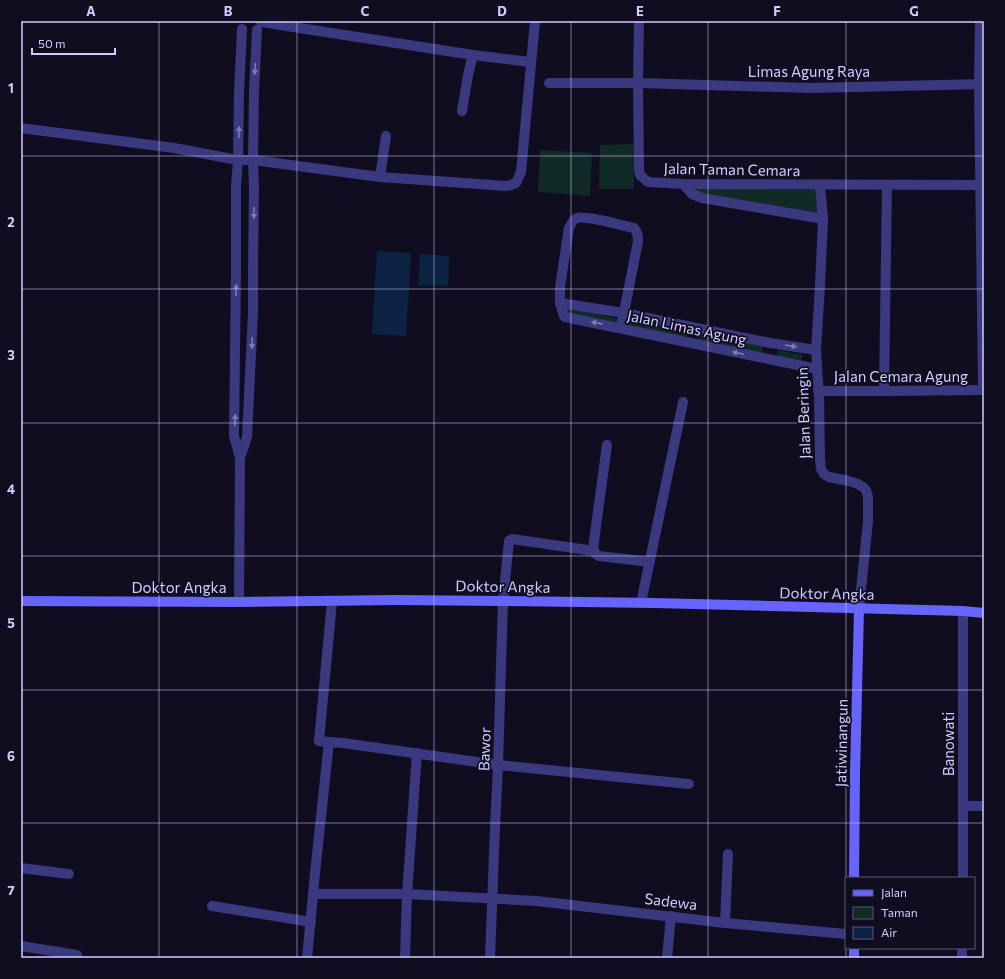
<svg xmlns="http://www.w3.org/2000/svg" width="1005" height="979" viewBox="0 0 1005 979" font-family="Commissioner,sans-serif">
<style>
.green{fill:#102a28}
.water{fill:#0c2344}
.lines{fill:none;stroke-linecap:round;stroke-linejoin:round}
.street{stroke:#3a387e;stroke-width:10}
.secondary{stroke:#6664fd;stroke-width:10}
.oneway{fill:#7e7bb8}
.grid{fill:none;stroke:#d1ccfe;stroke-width:1;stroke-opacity:0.55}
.labels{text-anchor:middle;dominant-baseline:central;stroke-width:3.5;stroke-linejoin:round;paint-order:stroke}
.street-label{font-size:15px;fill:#d1ccfe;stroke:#100d20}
.neatline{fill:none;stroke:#d1ccfe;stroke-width:1.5}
.grid-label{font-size:13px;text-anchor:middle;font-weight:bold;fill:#d1ccfe}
</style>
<rect width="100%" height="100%" fill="#100d20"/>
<g class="green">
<polygon points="633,144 634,189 599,189 600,145"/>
<polygon points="540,150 592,153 590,196 538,192"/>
<polygon points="691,188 817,190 819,216 699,195"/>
<polygon points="566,306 618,319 618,324 565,313"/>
<polygon points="629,321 689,331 685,339 629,327"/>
<polygon points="699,334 763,346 762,354 698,340"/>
<polygon points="778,350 803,355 801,361 777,356"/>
</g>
<g class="water">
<polygon points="377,251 411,253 406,336 372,334"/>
<polygon points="420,254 449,256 448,286 418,285"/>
</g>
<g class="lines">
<g class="street">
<polyline points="639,21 638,83 639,170 640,175 648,182 683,184 980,185"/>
<polyline points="980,21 979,84 983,390"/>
<polyline points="261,22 473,55 530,62"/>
<polyline points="549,83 638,83 811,88 984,84"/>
<polyline points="462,111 468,75 473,55"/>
<polyline points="21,128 174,148 238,160 253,160 380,177 506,186 511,185 516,183 521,172 535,21"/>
<polyline points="380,177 386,136"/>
<polyline points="683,184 692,194 702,198 823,219"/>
<polyline points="820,185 823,219 820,286 816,350 819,397 820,459 821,469 824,474 829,477 849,481 858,484 863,487 866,490 868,497 868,521 859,609"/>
<polyline points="560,303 624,313 770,343 816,350"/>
<path d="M621 328 638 241C638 236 638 232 634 228 622 226 587 215 577 218 573 219 571 224 569 228L560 287V303L564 316 565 317 817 369"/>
<polyline points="818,391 884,391 984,390"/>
<polyline points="884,391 887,186"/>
<path d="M607 445 594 541C593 548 593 553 599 556L650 562"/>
<polyline points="240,458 247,437 253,313 253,268 254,188 253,160 254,92 257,30"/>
<polyline points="239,602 240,458 234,436 236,271 236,187 238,160 239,93 242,29"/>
<polyline points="641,603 683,402"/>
<polyline points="329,742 319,741 332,601"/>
<polyline points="963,806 984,806"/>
<polyline points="21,868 69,874"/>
<polyline points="963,878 963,611"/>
<polyline points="313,894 407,894 537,901 725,923 846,934"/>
<polyline points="212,906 311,922"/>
<polyline points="725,923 728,854"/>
<polyline points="21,946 77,955"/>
<polyline points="307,958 315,873 329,742 343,743 498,765 689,784"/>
<polyline points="405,958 407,894 416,767 417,753"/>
<polyline points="490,958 495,829 498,765 503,601 509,541 512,539 594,551"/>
<polyline points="667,958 671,916"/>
<polyline points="962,958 962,948"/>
</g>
<g class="secondary">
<polyline points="21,601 239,602 395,600 503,601 654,603 963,611 984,613"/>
<polyline points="854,878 855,774 859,609"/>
<polyline points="854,948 854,958"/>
</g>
</g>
<defs><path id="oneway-solid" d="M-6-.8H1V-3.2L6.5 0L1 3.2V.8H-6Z"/></defs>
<g class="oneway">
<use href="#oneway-solid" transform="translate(255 69) rotate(93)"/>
<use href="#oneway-solid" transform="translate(239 132) rotate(-89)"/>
<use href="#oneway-solid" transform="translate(254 213) rotate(91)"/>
<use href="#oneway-solid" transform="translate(236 290) rotate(-89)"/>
<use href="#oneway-solid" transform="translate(597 323) rotate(-169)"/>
<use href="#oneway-solid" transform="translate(252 343) rotate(93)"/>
<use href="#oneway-solid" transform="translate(791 346) rotate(9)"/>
<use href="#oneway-solid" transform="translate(738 353) rotate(-168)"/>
<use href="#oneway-solid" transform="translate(235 420) rotate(-89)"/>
</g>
<path class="grid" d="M159 21V958M297 21V958M434 21V958M571 21V958M708 21V958M846 21V958M21 156H984M21 289H984M21 423H984M21 556H984M21 690H984M21 823H984"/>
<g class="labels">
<g class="street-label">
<text x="809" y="71">Limas Agung Raya</text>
<text transform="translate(732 169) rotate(1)">Jalan Taman Cemara</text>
<text transform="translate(687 327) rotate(12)">Jalan Limas Agung</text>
<text x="901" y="376">Jalan Cemara Agung</text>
<text transform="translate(803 413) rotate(-92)">Jalan Beringin</text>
<text transform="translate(503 586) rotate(1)">Doktor Angka</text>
<text x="179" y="587">Doktor Angka</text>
<text transform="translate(827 593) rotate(1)">Doktor Angka</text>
<text transform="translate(841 743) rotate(-89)">Jatiwinangun</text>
<text transform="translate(948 744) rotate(-90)">Banowati</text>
<text transform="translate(484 749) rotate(-88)">Bawor</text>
<text transform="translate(671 901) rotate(7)">Sadewa</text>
</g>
</g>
<rect width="1005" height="979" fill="none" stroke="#100d20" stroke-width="44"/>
<rect x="845" y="877" width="130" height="72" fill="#100d20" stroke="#5d5979"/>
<rect x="853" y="890" width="20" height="6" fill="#6664fd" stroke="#5d5979"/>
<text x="881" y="897" font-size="12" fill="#d1ccfe">Jalan</text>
<rect x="853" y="907" width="20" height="12" fill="#102a28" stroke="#5d5979"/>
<text x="881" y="917" font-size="12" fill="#d1ccfe">Taman</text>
<rect x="853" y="927" width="20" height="12" fill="#0c2344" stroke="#5d5979"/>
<text x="881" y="937" font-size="12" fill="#d1ccfe">Air</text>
<path d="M32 48v6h83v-6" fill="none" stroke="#d1ccfe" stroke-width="2"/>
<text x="38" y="48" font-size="12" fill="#d1ccfe" stroke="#100d20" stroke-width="3" paint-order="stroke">50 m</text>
<rect x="22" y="22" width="961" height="935" class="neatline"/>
<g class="grid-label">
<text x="91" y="16">A</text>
<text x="228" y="16">B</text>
<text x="365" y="16">C</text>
<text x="502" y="16">D</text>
<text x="640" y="16">E</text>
<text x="777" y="16">F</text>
<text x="914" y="16">G</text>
<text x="11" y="93">1</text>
<text x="11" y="227">2</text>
<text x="11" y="360">3</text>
<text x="11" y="494">4</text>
<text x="11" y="628">5</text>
<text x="11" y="761">6</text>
<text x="11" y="895">7</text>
</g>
</svg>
